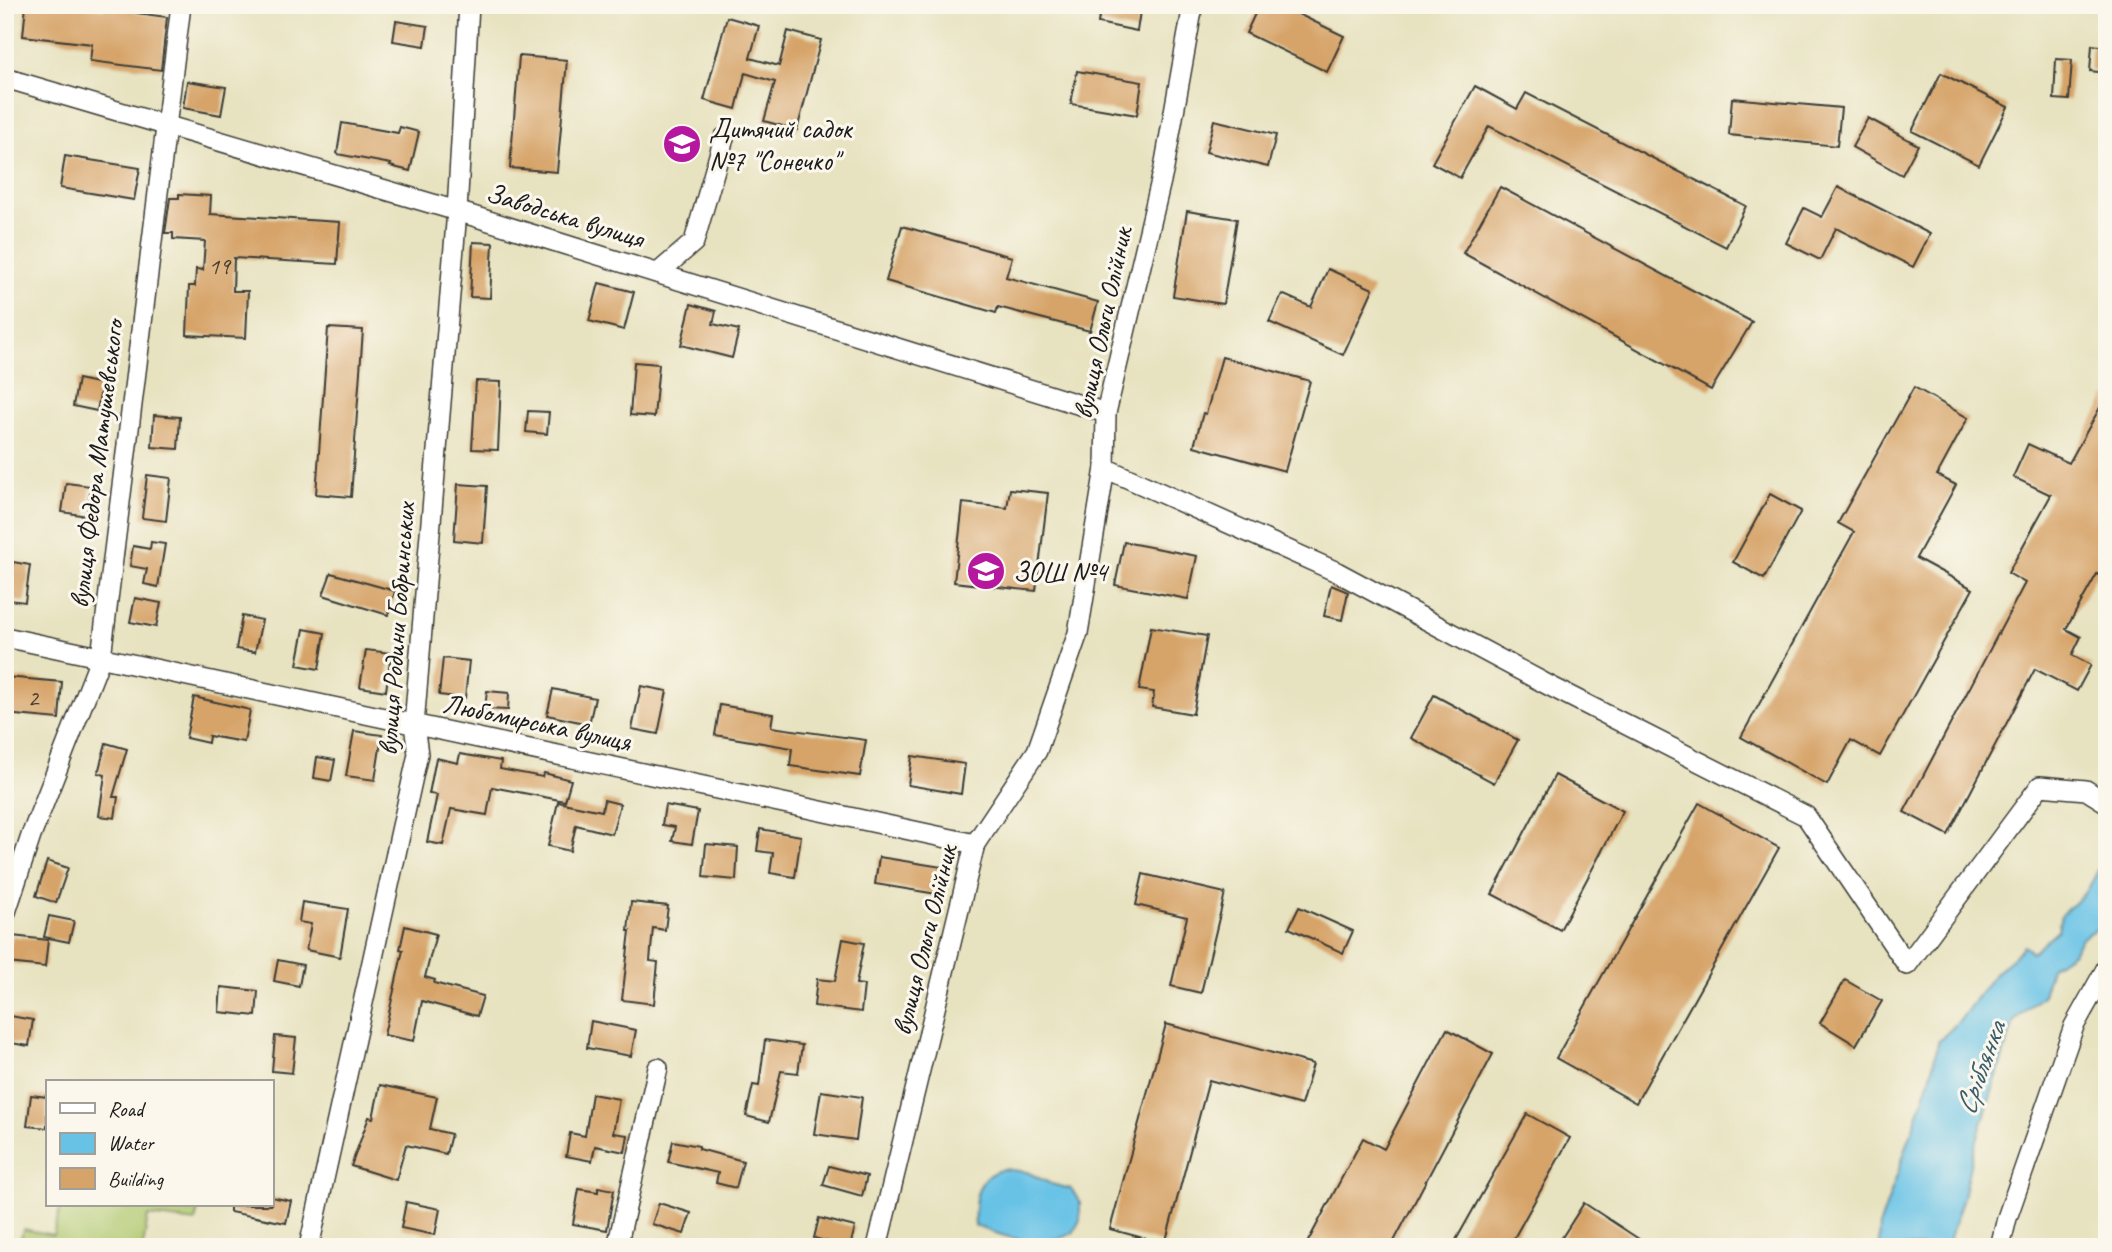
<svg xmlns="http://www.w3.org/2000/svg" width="2112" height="1252" viewBox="0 0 2112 1252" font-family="Caveat,sans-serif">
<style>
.green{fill:#adc76c;stroke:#647244;stroke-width:2}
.water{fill:#68c2e6;stroke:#426f81;stroke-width:2}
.building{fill:#d6a368}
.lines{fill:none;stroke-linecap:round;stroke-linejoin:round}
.minor-casing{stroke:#3a3a34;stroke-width:22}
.minor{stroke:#fff;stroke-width:19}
.labels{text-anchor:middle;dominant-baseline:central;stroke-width:6;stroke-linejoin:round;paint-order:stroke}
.number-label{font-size:24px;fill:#4a3e2f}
.poi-label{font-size:28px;fill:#1c1c1c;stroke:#fbf7ec;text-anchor:start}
.street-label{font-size:28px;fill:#1c1c1c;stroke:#fbf7ec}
.water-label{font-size:30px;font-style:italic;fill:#3a5e6d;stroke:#fbf7ec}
</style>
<rect width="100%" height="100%" fill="#fbf7ec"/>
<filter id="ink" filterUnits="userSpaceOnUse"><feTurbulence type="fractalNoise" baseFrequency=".0143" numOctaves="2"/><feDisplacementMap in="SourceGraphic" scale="14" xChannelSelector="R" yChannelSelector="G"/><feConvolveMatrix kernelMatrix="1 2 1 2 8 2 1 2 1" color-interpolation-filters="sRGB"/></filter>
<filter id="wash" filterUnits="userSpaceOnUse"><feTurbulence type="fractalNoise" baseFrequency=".00686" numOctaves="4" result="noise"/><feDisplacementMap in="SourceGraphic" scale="28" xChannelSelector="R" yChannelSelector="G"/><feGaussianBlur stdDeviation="1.57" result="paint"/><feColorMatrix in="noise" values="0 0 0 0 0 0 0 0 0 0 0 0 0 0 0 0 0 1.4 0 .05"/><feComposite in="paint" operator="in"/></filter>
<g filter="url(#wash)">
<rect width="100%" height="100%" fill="#e7e2bf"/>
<polygon class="green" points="61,1205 199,1205 195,1222 148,1216 143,1247 19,1247 23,1229 53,1235"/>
<g class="water">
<polygon points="2107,854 2107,923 2082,938 2073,952 2051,967 2043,995 2014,1021 1972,1156 1963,1197 1947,1247 1879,1247 1880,1224 1930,1079 1938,1042 1961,1019 1991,978 2024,946 2032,952 2058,930 2061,915 2087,891"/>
<path d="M1003 1169 1027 1172 1051 1184 1071 1189 1080 1202V1220L1073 1233C1065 1236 1055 1241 1046 1241 1022 1243 997 1234 975 1226 974 1210 974 1189 987 1177 991 1173 998 1171 1003 1169Z"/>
</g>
<g id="blocks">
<g class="building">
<polygon points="26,5 74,5 105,9 105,5 137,5 136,13 167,17 161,70 90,61 92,44 23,36"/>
<polygon points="1101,5 1141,5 1137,31 1098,23"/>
<polygon points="1259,5 1299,5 1296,13 1344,36 1327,72 1246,33"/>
<polygon points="727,17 759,26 750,58 779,66 788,31 821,40 797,130 764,121 775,82 745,73 736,109 704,100"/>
<polygon points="396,21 428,26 425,46 393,41"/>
<polygon points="2092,45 2107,47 2107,73 2090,71"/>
<polygon points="519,56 567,60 557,172 510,168"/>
<polygon points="2056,59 2072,60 2069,100 2054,99"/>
<polygon points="1077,71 1142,82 1137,115 1071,104"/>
<polygon points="1941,73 2008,107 1979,165 1912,131"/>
<polygon points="187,81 226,87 221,115 183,108"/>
<polygon points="1475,86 1517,109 1526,93 1746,206 1726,247 1489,126 1460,178 1432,163"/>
<polygon points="1732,98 1841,108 1837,146 1729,135"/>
<polygon points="1868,118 1918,145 1902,175 1852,147"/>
<polygon points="1214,120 1276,135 1268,167 1206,152"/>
<polygon points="342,123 398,133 400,127 419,132 410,171 390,166 391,164 337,154"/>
<polygon points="65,156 140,168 134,200 60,188"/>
<polygon points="1500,187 1752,322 1711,390 1463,253"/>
<polygon points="1838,187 1930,234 1913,267 1836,228 1820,260 1786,243 1804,208 1822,217"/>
<polygon points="179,194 211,196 210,214 340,222 337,264 234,258 233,291 248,291 246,338 187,335 189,286 195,286 196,269 203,270 205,241 173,239 173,233 165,233 170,198 179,198"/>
<polygon points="1187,211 1237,219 1223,304 1173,296"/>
<polygon points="902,226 1012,257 1006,277 1098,302 1090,331 998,307 996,313 886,281"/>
<polygon points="473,242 493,243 490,298 470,297"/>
<polygon points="1328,269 1373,289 1343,355 1269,322 1282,294 1311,307"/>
<polygon points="599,283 634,292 624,330 589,321"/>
<polygon points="691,304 716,311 713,324 739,330 732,358 681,345"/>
<polygon points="328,328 363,330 351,497 316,494"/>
<polygon points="1222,357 1310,381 1285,471 1194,446 1203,413 1206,414"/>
<polygon points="634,362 659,364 654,417 630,415"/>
<polygon points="78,379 102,384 97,411 73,406"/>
<polygon points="476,381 501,382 498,450 472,449"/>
<polygon points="1914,387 1968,418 1937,475 1956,485 1916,558 1973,589 1880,756 1851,740 1827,785 1741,737 1854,532 1838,523"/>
<polygon points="2107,395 2107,580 2097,574 2066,629 2081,637 2072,655 2091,665 2077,691 2035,669 1948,835 1904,812 2025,583 2008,573 2051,495 2013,477 2028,444 2069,463"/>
<polygon points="528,411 549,412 547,434 526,432"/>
<polygon points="154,415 180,417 178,449 152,447"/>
<polygon points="147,475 171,478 166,521 142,518"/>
<polygon points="66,483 91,486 87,516 62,512"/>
<polygon points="458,484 487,486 483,543 454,540"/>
<polygon points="1010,489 1048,493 1036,591 954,582 963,503 1007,508"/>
<polygon points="1770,494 1801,511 1764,579 1733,562"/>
<polygon points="151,542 165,544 158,587 144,584 147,569 130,566 133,546 150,549"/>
<polygon points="1124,542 1197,556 1188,599 1115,585"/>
<polygon points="13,562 30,565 25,602 8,600"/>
<polygon points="331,573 395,591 388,615 323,595"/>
<polygon points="1331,585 1348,592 1342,620 1324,616"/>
<polygon points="135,598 161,603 156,627 130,622"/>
<polygon points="242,616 262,620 255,652 236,649"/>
<polygon points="1151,627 1207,636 1193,714 1152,707 1154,692 1139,690"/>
<polygon points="304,629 325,633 319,669 297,665"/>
<polygon points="366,650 391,653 386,691 360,687"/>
<polygon points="443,658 469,661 465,698 439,695"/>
<polygon points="5,677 62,682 59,719 5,714"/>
<polygon points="641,686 667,691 658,734 632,729"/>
<polygon points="553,689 595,698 589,724 547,715"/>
<polygon points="487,691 509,693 508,710 485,709"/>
<polygon points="1434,695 1518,740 1494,783 1411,738"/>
<polygon points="194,697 250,710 244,742 209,736 208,743 186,738"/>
<polygon points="720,705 773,714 771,727 866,740 860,776 790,766 792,748 715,735"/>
<polygon points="354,731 382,735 375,780 346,776"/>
<polygon points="106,743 127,749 113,797 118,797 115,818 99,816 105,775 98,773"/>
<polygon points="460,754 501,761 500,769 542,777 544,773 571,780 565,801 492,787 487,815 451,809 443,845 427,842 437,795 429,794 436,758 458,763"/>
<polygon points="912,756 965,764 961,794 908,785"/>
<polygon points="317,757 335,760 331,781 314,778"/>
<polygon points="1555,775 1623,811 1560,930 1492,894"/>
<polygon points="604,800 620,804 612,834 576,825 570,851 548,846 558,802 602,811"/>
<polygon points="1699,803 1779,848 1636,1103 1556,1058"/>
<polygon points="665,805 698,811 692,844 672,841 675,827 662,825"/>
<polygon points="760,829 801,836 795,877 770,873 773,853 757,851"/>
<polygon points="706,844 738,847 736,880 703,877"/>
<polygon points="879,857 942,867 937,894 875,884"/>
<polygon points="47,861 68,868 56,903 36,896"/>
<polygon points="1143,874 1225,893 1201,993 1171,986 1187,917 1136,905"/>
<polygon points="302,902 348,909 340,957 306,950 311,924 299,922"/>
<polygon points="631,902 668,906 665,930 653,928 650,961 658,962 654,1004 622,1000 630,931 628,931"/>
<polygon points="1299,907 1353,931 1343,953 1289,928"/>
<polygon points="49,916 74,921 69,942 44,937"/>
<polygon points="405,926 436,934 425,977 435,980 434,983 483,996 477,1016 422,1001 414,1041 384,1035 403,950 400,949"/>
<polygon points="12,936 48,940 45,967 8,963"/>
<polygon points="843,939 864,943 856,984 864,985 861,1012 814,1006 817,979 835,981"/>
<polygon points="278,960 303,965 299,986 274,981"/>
<polygon points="1845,980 1882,1001 1856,1045 1820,1023"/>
<polygon points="221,987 258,991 256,1016 219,1012"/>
<polygon points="5,1015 33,1020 29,1046 5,1042"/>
<polygon points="591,1021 636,1030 631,1056 587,1048"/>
<polygon points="1166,1024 1313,1064 1301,1105 1209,1080 1165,1244 1110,1229"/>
<polygon points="1447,1029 1493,1054 1391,1247 1305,1247 1363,1138 1384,1149"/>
<polygon points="275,1036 296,1038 292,1073 272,1071"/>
<polygon points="765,1040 802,1045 798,1073 781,1071 769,1122 746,1116 753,1085 759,1086"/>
<polygon points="380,1085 437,1097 430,1129 451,1134 446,1154 406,1145 396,1180 351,1166 369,1117 373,1118"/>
<polygon points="821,1091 862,1097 856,1140 814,1134"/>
<polygon points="592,1094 619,1099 613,1133 628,1135 625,1152 595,1146 592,1161 566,1156 570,1133 585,1136"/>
<polygon points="31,1095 47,1097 47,1128 27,1126"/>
<polygon points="1527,1114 1570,1138 1509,1247 1452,1247"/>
<polygon points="673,1141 699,1146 699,1149 743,1161 736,1188 716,1183 718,1173 668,1162"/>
<polygon points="829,1166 867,1176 862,1196 823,1185"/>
<polygon points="598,1187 614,1190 607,1230 573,1224 579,1189 598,1192"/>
<polygon points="271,1197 291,1201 286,1223 230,1212 230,1205 271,1205"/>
<polygon points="406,1202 440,1209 435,1235 401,1228"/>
<polygon points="659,1203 691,1213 684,1234 652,1224"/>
<polygon points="1584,1203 1651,1247 1556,1247"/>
<polygon points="819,1218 855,1227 850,1247 828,1247 829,1242 814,1238"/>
</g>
</g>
</g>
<g filter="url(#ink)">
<use href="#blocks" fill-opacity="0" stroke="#3a3a34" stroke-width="2"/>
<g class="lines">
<defs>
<g id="minor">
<polyline points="5,78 457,211 1106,413"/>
<polyline points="658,273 694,242 724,138"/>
<polyline points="1105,468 1337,572 1548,685 1806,816 1907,965 2040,786 2086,790 2107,803"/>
<polyline points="5,637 975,844"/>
<polyline points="5,915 31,836 101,657 181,5"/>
<polyline points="309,1247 418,754 414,725 457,211 469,5"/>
<polyline points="617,1247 658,1068"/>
<polyline points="877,1247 975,844 1037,751 1078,633 1105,468 1106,413 1164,168 1193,5"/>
<polyline points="2000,1247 2007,1218 2074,1026 2107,967"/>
</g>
</defs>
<use href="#minor" class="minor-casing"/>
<use href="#minor" class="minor"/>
</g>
</g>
<defs>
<symbol id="school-disc" viewBox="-11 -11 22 22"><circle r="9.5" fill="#b5179e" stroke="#fbf7ec"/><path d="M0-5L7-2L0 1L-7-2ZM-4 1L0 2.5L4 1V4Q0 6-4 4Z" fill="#fff"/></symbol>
</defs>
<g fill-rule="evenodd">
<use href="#school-disc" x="660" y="122" width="44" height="44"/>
<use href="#school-disc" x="964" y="549" width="44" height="44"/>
</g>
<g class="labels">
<g class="number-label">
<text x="219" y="266">19</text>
<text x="33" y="698">2</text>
</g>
<g class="poi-label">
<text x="709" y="128">Дитячий садок<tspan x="709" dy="32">№7 "Сонечко"</tspan></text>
<text x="1013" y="571">ЗОШ №4</text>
</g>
<g class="street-label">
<text transform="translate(565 215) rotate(17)">Заводська вулиця</text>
<text transform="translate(1102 323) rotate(-78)">вулиця Ольги Олійник</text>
<text transform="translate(96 464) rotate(-83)">вулиця Федора Матушевського</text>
<text transform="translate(396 629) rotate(-86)">вулиця Родини Бобринських</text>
<text transform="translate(537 722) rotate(12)">Любомирська вулиця</text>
<text transform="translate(924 940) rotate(-76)">вулиця Ольги Олійник</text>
</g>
<g class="water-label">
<text transform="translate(1980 1068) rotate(-70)">Сріблянка</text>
</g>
</g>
<rect width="2112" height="1252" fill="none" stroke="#fbf7ec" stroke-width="28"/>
<rect x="46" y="1080" width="228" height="126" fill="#fbf7ec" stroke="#a29f99" stroke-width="2"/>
<rect x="60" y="1103" width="35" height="10" fill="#ffffff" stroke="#a29f99" stroke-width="2"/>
<text x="108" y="1116" font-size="21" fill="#1c1c1c">Road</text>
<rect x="60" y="1133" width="35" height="21" fill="#68c2e6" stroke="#a29f99" stroke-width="2"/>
<text x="108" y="1150" font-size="21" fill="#1c1c1c">Water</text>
<rect x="60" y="1168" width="35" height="21" fill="#d6a368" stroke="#a29f99" stroke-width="2"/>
<text x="108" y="1186" font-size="21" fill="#1c1c1c">Building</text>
</svg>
